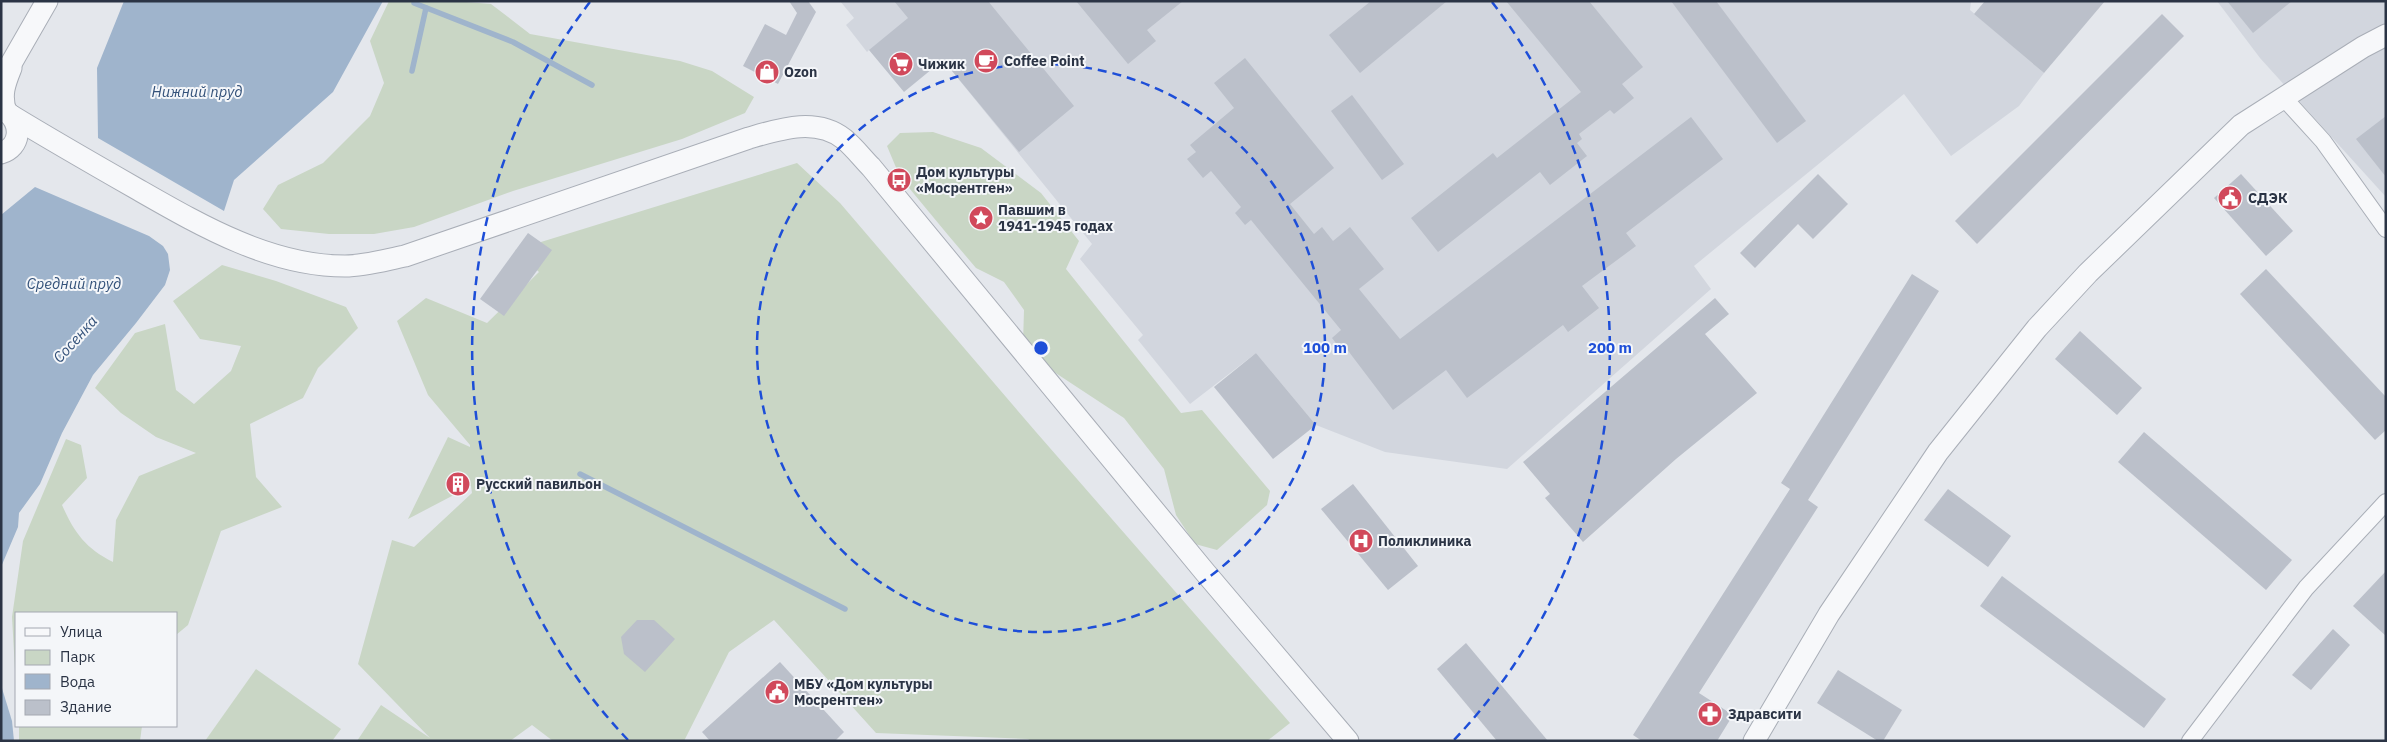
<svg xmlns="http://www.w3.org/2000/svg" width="2387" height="742" viewBox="0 0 2387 742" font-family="'IBM Plex Sans',sans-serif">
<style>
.built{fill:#d2d6de}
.green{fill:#c9d6c5}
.water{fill:#9fb4cc}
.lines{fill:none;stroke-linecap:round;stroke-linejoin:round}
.stream{stroke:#9fb4cc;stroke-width:5.5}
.building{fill:#bbc0ca}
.minor-casing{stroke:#a9aeb7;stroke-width:18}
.tertiary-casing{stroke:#a9aeb7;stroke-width:23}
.minor{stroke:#f7f8fa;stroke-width:16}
.tertiary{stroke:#f7f8fa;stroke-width:21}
.ring{fill:none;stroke:#1d4ed8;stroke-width:2.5;stroke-dasharray:9 6}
.labels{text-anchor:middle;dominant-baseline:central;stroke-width:4;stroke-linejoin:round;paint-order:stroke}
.poi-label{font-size:14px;font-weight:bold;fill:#2b3445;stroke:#f4f6f9;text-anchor:start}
.water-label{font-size:15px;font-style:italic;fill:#34527a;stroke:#f4f6f9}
.centre{fill:#1d4ed8;stroke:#f4f6f9;stroke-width:2.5}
.ring-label{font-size:15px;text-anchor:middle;font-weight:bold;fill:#1d4ed8;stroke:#f4f6f9;stroke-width:4;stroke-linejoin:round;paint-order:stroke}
</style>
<rect width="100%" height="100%" fill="#e4e7ec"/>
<g class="built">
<polygon points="840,1 1971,1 1970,10 2044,73 2019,106 1951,156 1904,94 1694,266 1711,289 1507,469 1385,452 1316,425 1256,353 1190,404 1138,340 1143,335 1080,259 1092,244 943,60 869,50 867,52 846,25 854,18"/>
<polygon points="2217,1 2386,1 2386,197 2260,58"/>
</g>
<g class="green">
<polygon points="389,1 454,1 491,4 530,34 680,61 712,71 754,97 745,113 682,139 513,191 414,227 374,234 329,234 281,229 263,209 278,185 323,163 370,116 384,83 370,41"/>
<polygon points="933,132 981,148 1041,193 1079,241 1066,269 1181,413 1202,410 1270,491 1267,505 1217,550 1195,544 1176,515 1164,469 1124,418 1048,368 1023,343 1024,310 1004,282 976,268 948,235 900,177 887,146 900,133"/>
<polygon points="797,163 840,203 1036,432 1290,723 1267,741 1031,741 1028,739 876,733 774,620 729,652 684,741 553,741 532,725 510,741 357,741 381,705 430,738 358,664 392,540 414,547 472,493 471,486 408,519 448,437 470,447 470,445 428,395 397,321 426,298 487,323 539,272 515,250"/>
<path d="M222 265 276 281 346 307 358 328 318 368 303 398 250 424 256 477 282 507 221 531 188 625 176 635V613H16V687L12 617 23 541 66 439 81 445 87 478 62 505C74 532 85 548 113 562L116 520 139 476 196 453 156 437 121 413 95 388 135 333 165 324 176 390 194 404 231 371 241 346 200 339 173 301Z"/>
<polygon points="256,669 341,729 332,741 205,741"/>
<polygon points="19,726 142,726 140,741 19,741"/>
</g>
<g class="water">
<polygon points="124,1 383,1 333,92 234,180 224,211 98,138 97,68"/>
<polygon points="35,187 149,236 163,246 168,254 170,270 165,285 136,323 93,375 62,433 40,484 19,513 18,527 1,567 1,215"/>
<polygon points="1,685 12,721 14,741 1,741"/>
</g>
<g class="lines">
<g class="stream">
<polyline points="414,3 513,42 592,85"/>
<polyline points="412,71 426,8"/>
<polyline points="580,474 845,609"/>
</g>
</g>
<g class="building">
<polygon points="789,1 808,1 816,12 778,84 743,66 765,24 786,35 797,13"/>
<polygon points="894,1 988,1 1074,106 1019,152 943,60 904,92 869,50 908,18"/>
<polygon points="1076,1 1183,1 1147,30 1156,41 1128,64"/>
<polygon points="1371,1 1447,1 1360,73 1329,35"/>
<polygon points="1506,1 1589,1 1643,67 1622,84 1634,98 1614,114 1610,110 1579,134 1582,139 1577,143 1587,156 1550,185 1540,172 1438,252 1411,218 1493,153 1497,158 1581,92"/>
<polygon points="1671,1 1716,1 1806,121 1777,143"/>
<polygon points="1985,1 2105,1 2044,73 1974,14"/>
<polygon points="2227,1 2292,1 2253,33"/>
<polygon points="2162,14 2184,36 1977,244 1955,221"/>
<polygon points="1245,58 1334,168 1290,204 1314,234 1322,227 1333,241 1350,227 1384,269 1359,289 1400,339 1691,117 1723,159 1626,233 1636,246 1582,286 1599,308 1568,332 1563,325 1467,398 1446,370 1393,410 1346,348 1342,351 1332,338 1341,330 1251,220 1245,225 1235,213 1241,207 1211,171 1203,178 1187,159 1196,152 1190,145 1234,108 1214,83"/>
<polygon points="1352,95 1404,164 1382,180 1331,111"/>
<polygon points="2386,116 2386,177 2356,139"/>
<polygon points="1818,174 1848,204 1813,239 1798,224 1755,268 1740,253"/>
<polygon points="2241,174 2293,231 2266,256 2214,198"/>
<polygon points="528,233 552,250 504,316 480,299"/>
<polygon points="2266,269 2386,397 2386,430 2375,440 2240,294"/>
<polygon points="1912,274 1939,291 1808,500 1818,507 1699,693 1733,715 1717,741 1642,741 1633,735 1790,489 1781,483"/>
<polygon points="1715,298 1729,314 1705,334 1757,393 1676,459 1583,542 1545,498 1550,494 1523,462"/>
<polygon points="2080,331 2142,388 2117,415 2055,359"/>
<polygon points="1256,353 1316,425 1273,459 1214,387"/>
<polygon points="2144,432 2292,560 2266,590 2118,462"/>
<circle cx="458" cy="484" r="10"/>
<polygon points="1353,484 1418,566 1388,590 1321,509"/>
<polygon points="1948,489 2011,536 1988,567 1924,520"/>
<polygon points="2386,571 2386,636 2353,606"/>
<polygon points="2002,576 2166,699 2144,728 1980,606"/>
<polygon points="637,620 654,620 675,639 645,672 624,654 621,637"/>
<polygon points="2333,629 2350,645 2311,690 2292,675"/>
<polygon points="1466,643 1548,741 1497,741 1437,669"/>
<polygon points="780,662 844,732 835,741 710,741 702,732"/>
<polygon points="1838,670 1902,710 1883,741 1878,741 1817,703"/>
</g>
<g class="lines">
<defs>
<g id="minor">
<polyline points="2283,97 2323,141 2386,229"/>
<polyline points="2190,741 2306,588 2386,502"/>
</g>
<g id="tertiary">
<polyline points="1,81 47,1"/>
<path d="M6 112C0 95 5 83 11 68"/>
<path d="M12 116C53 141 95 165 137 189 200 225 270 266 345 266 365 266 385 260 405 256L749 138C780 129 816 117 844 139 854 147 862 158 871 167L1204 571 1348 741"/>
<path d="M1 153C21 147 22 124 7 112"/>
<polyline points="1754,741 1829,614 1938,452 2037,328 2088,273 2241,125 2363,47 2386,35"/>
</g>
</defs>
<use href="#minor" class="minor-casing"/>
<use href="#tertiary" class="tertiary-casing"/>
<use href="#minor" class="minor"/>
<use href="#tertiary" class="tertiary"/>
</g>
<g class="ring">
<circle cx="1041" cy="348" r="284"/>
<path d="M628 740A569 569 0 0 1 590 2M1492 2A569 569 0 0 1 1454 740"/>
</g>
<defs>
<symbol id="cafe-disc" viewBox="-11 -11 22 22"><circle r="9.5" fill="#d1495b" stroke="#f4f6f9"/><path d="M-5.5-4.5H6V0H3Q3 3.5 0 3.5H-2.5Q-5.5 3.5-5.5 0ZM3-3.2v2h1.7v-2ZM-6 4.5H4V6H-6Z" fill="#fff"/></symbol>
<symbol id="supermarket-disc" viewBox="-11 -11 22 22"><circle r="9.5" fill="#d1495b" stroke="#f4f6f9"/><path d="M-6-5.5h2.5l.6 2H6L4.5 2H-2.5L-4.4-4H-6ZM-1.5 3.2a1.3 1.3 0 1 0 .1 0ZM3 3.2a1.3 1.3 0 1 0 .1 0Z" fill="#fff"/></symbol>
<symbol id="shop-disc" viewBox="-11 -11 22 22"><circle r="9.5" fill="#d1495b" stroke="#f4f6f9"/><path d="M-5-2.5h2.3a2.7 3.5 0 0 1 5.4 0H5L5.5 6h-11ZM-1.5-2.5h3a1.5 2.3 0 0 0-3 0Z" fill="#fff"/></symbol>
<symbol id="bus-disc" viewBox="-11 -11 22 22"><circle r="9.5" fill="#d1495b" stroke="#f4f6f9"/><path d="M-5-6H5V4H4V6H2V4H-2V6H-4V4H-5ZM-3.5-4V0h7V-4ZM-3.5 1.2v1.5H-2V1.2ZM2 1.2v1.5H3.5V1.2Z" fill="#fff"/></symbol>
<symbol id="civic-disc" viewBox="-11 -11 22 22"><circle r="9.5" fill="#d1495b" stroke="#f4f6f9"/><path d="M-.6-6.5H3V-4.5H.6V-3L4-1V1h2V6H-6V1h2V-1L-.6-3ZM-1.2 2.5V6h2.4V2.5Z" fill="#fff"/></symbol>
<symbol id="sight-disc" viewBox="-11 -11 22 22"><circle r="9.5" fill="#d1495b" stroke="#f4f6f9"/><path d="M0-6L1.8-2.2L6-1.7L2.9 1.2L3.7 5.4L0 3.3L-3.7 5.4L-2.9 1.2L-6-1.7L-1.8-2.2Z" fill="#fff"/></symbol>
<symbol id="building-disc" viewBox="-11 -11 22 22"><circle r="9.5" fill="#d1495b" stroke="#f4f6f9"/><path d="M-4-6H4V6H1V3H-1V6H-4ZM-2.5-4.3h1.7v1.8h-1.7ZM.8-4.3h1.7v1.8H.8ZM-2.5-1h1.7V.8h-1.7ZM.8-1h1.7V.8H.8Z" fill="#fff"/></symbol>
<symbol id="hospital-disc" viewBox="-11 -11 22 22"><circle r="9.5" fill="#d1495b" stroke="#f4f6f9"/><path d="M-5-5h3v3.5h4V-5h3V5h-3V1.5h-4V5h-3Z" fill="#fff"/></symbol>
<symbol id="pharmacy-disc" viewBox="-11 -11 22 22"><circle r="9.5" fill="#d1495b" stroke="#f4f6f9"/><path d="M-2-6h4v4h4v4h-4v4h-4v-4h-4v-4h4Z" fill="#fff"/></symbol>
</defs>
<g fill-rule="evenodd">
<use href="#cafe-disc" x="972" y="47" width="28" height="28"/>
<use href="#supermarket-disc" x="887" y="50" width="28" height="28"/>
<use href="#shop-disc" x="753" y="58" width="28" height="28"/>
<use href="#bus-disc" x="885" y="166" width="28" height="28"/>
<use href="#civic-disc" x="2216" y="184" width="28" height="28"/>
<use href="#sight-disc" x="967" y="204" width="28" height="28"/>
<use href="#building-disc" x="444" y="470" width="28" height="28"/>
<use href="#hospital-disc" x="1347" y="527" width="28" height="28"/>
<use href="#civic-disc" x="763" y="678" width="28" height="28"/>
<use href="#pharmacy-disc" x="1696" y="700" width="28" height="28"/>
</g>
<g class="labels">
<g class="poi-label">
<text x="1004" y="61">Coffee Point</text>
<text x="918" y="64">Чижик</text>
<text x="784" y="72">Ozon</text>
<text x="916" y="172">Дом культуры<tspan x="916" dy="16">«Мосрентген»</tspan></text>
<text x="2248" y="198">СДЭК</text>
<text x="998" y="210">Павшим в<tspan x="998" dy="16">1941-1945 годах</tspan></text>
<text x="476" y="484">Русский павильон</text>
<text x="1378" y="541">Поликлиника</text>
<text x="794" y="684">МБУ «Дом культуры<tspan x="794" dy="16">Мосрентген»</tspan></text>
<text x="1728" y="714">Здравсити</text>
</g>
<g class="water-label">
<text x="197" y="91">Нижний пруд</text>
<text x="74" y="283">Средний пруд</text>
<text transform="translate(75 339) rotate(-48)">Сосенка</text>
</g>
</g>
<circle cx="1041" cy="348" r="8" class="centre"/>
<g class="ring-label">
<text x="1325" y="353">100 m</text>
<text x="1610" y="353">200 m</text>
</g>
<rect width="2387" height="742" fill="none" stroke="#2b3445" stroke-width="5"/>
<rect x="15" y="612" width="162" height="115" fill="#f4f6f9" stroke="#a4a8b1"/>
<rect x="25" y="628" width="25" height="8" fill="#f7f8fa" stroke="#a4a8b1"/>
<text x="60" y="637" font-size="15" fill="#2b3445">Улица</text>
<rect x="25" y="650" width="25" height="15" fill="#c9d6c5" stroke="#a4a8b1"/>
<text x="60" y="662" font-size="15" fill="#2b3445">Парк</text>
<rect x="25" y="674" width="25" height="15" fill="#9fb4cc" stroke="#a4a8b1"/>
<text x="60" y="687" font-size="15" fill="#2b3445">Вода</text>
<rect x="25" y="700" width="25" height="15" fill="#bbc0ca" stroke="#a4a8b1"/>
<text x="60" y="712" font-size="15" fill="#2b3445">Здание</text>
</svg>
